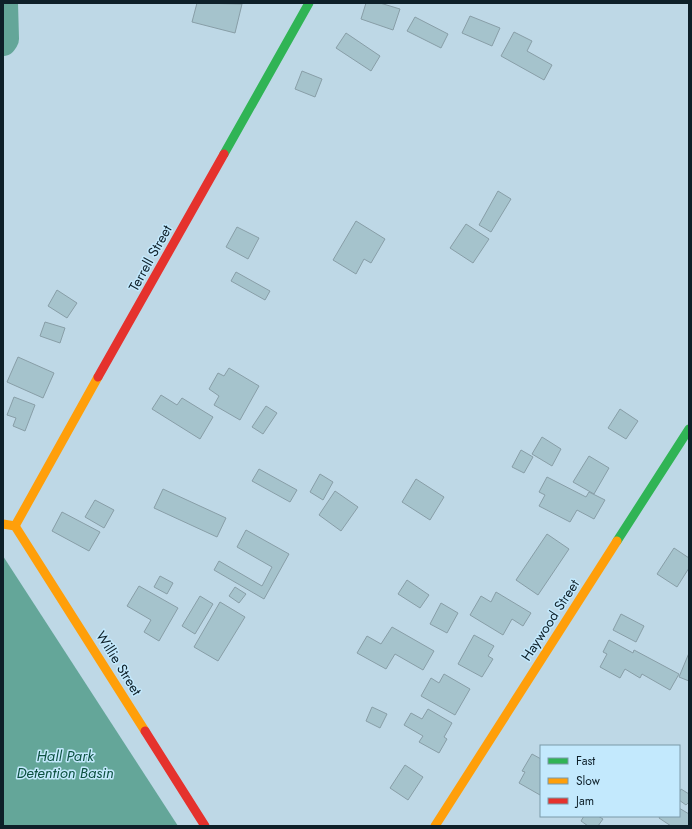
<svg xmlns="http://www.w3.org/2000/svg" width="692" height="829" viewBox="0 0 692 829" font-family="Jost,sans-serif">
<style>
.water{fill:#64a699}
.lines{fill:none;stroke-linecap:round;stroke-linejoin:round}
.river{stroke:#64a699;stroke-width:28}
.building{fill:#a5c3cc;stroke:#889ea7}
.fast{stroke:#30b455;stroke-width:9}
.slow{stroke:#ff9f0a;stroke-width:9}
.jam{stroke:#e5322d;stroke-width:9}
.labels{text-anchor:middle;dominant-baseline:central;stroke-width:3;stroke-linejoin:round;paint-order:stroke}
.street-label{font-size:14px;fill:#0e2029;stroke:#c3e9fd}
.water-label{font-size:15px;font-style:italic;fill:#0d5241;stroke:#c3e9fd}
</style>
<rect width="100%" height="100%" fill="#bed8e6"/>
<polygon class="water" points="3,556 178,826 3,826"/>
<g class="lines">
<polyline class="river" points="3,42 5,39 4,3"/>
</g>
<g class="building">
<polygon points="197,3 242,4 235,33 192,22"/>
<polygon points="366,3 380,3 400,9 393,30 361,19"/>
<polygon points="470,16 500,28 492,46 462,33"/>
<polygon points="415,17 448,34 441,48 407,31"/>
<polygon points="514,32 532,41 527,51 552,65 544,80 501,56"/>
<polygon points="346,33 380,56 371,71 336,48"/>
<polygon points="302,71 322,79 315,97 295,89"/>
<polygon points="498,191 511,199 491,232 479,225"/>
<polygon points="356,221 385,239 371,263 364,259 356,274 333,260"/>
<polygon points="466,224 489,239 473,263 450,248"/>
<polygon points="237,227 259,238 248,259 226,247"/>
<polygon points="236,272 270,291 265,300 231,281"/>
<polygon points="57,290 77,303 67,318 48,306"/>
<polygon points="45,322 65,328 60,343 40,336"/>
<polygon points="18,357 54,373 43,398 7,382"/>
<polygon points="229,368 259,386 240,420 214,405 219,396 209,389 218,373 224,376"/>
<polygon points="161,395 177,405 182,398 213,417 200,439 152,409"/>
<polygon points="14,397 35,405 25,431 13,426 16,418 7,415"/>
<polygon points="266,406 277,413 263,434 252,427"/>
<polygon points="620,409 638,421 626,439 608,428"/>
<polygon points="542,437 561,449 552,466 532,454"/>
<polygon points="521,450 533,457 524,473 512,467"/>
<polygon points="589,456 609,468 594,494 573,482"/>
<polygon points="259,469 297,490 290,502 252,481"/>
<polygon points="320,474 333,482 323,500 310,492"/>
<polygon points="547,477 586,497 589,492 605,500 594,519 577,510 570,522 539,506 545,495 539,492"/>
<polygon points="416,479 444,497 430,520 402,502"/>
<polygon points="163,489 226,518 217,537 154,508"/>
<polygon points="335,491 358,507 341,531 319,515"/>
<polygon points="95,500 114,510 104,528 85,517"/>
<polygon points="62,512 100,532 89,551 52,531"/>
<polygon points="246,530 289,554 264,599 214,570 219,561 262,586 272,567 237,547"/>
<polygon points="547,534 569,549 538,595 516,580"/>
<polygon points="674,548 689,558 689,568 677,587 657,574"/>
<polygon points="160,576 173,583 167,594 154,587"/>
<polygon points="407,580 429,595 420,608 398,594"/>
<polygon points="139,586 178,608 159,641 144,632 151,620 127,606"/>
<polygon points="235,587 246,594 239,603 229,596"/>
<polygon points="496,592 531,613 523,626 512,619 503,635 470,615 481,596 491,602"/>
<polygon points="200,596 213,604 195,634 182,626"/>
<polygon points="220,602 245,617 218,661 194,647"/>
<polygon points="441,603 458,613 447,633 430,624"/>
<polygon points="621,614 644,626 636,642 613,630"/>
<polygon points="392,627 434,651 423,670 395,654 386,669 357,653 367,636 381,644"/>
<polygon points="474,635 494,646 488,656 493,659 482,677 458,664"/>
<polygon points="609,640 633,653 634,650 679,674 670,690 642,674 640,678 625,669 620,678 600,667 607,654 603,652"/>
<polygon points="689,653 689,681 679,677"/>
<polygon points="444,674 470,689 455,715 421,696 431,678 439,683"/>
<polygon points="372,707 387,714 380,728 366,721"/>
<polygon points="428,709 452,723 444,737 447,739 439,753 419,742 423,736 404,725 411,713 422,719"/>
<polygon points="532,754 541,759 541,793 540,795 519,783 525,772 522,771"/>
<polygon points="405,765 423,777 408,800 390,788"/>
<polygon points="681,789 689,794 689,802 686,805 679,800 679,793"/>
<polygon points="679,808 689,814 689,826 671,826 659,818 660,816 679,816"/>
<polygon points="584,816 598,816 603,819 598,826 588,826 581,821"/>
</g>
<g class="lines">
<g class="fast">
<polyline points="224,154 309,3"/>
<polyline points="617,541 689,429"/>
</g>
<g class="slow">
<polyline points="3,524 15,526 145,731"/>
<polyline points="15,526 98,377"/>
<polyline points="435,826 617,541"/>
</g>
<g class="jam">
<polyline points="98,377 224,154"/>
<polyline points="145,731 205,826"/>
</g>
</g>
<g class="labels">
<g class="street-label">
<text transform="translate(150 258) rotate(-61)">Terrell Street</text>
<text transform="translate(550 620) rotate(-57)">Haywood Street</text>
<text transform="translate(119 663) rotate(58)">Willie Street</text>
</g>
<g class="water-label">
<text x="65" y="756">Hall Park<tspan x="65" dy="17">Detention Basin</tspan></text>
</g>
</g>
<rect width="692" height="829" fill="none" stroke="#0e2029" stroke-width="8"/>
<rect x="540" y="745" width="140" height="72" fill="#c3e9fd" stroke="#7b99a8"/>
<rect x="548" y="758" width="20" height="6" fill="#30b455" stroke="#7b99a8"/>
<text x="576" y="765" font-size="12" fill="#0e2029">Fast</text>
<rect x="548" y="778" width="20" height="6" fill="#ff9f0a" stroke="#7b99a8"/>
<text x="576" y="785" font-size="12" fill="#0e2029">Slow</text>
<rect x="548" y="798" width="20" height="6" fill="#e5322d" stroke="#7b99a8"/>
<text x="576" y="805" font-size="12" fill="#0e2029">Jam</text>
</svg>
